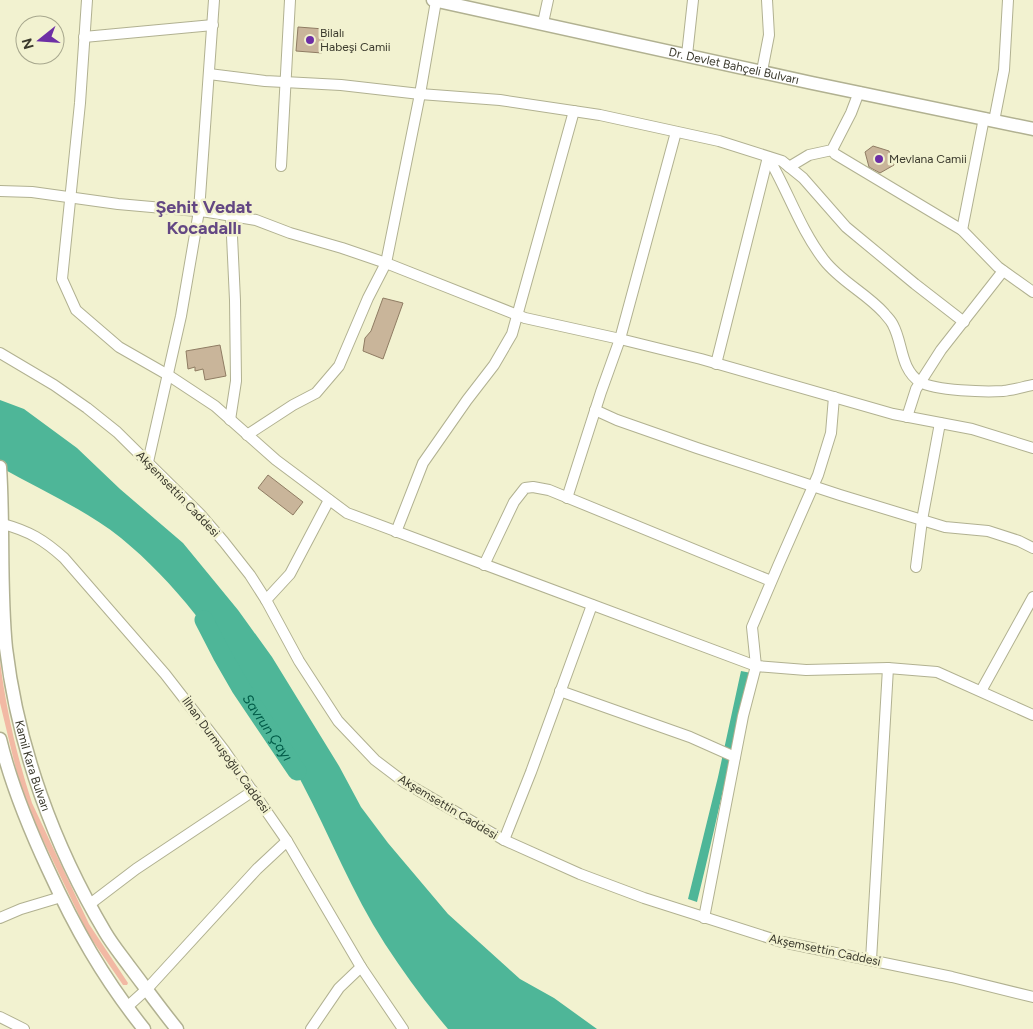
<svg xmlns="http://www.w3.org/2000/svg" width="1033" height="1029" viewBox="0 0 1033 1029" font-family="Figtree,sans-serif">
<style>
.green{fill:#f2b9a4}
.water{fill:#4eb698}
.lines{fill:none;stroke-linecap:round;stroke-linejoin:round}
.river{stroke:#4eb698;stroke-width:19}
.building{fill:#c9b59a;stroke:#8f7c63}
.minor-casing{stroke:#b1b191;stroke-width:12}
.major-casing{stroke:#b1b191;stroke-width:15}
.minor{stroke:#fff;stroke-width:10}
.major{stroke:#fff;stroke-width:12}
.poi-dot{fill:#6d2fa5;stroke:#f2f2d0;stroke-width:2}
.labels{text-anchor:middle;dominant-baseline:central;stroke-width:5;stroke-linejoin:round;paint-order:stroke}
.poi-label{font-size:12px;fill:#3a392c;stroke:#f2f2d0;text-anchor:start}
.street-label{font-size:12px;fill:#3a392c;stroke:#f2f2d0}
.water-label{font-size:14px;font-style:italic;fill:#015c48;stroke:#f2f2d0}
.district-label{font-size:18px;font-weight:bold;fill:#634783;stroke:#f2f2d0}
</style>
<rect width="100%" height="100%" fill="#f2f2d0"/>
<path class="green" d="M0 661C6 709 17 757 32 803L89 924 128 983 127 985H123L88 934 30 813 20 786 0 703Z"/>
<g class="water">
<path d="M0 400 24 409 77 448 120 489 183 543 238 610 272 657 339 766 361 807 388 843 448 914 520 979 554 998 597 1029H448C425 1002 404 973 385 944 352 893 330 836 302 783 255 695 198 601 121 538 85 509 40 490 0 467Z"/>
<path d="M741 671 751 673C731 749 716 826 697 902L688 899 718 777Z"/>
</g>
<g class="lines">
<path class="river" id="s1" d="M204 620 222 655 241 688 297 771"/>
</g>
<g class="building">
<polygon points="298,27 324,29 322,53 296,51"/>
<polygon points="873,146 889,151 894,165 880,173 869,167 865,152"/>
<polygon points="383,298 403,303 383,359 363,351 365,338 371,331"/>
<polygon points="220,345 226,376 205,380 203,369 195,371 195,367 188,369 186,351"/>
<polygon points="268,475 303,502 293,515 258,488"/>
</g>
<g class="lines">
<defs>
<g id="minor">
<polyline points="87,0 80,103 62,279 76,310 119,347 168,375 215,406 276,460 347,513 756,666 806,670 888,668 937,672 1033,715"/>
<polyline points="543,23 548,0"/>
<polyline points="84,37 213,25"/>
<polyline points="687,55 693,0"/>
<polyline points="762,71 769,35 767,0"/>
<polyline points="209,74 265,81 341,85 420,94 500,100 600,115 719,141 782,161 803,178 846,227 915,284 964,322"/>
<polyline points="994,121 1004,70 1008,0"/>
<polyline points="832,150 835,154 962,230 998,267 1033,292"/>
<path d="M768 157C788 191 800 229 824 260 840 281 866 293 884 313 887 317 891 320 893 325 903 343 900 369 920 382 936 391 985 392 1003 391 1013 390 1023 387 1033 385"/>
<polyline points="281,166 290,0"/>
<polyline points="789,167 809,155 832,150 851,113 859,92"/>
<polyline points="0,191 32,192 118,204 208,212 256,220 290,233 342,248 386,263 525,318 620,339 701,359 893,414 972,429 1033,448"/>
<polyline points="962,230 984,118"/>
<polyline points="0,353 54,385 87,408 117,432 200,514 224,542 250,575 266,600 299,661 338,721 375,760 404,782 504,840 580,874 644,898 782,942 952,977 1033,997"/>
<polyline points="716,364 768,157"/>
<polyline points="595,410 617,420 697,448 840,495 945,527 988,531 1019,541 1033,548"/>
<polyline points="907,417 916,389 941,350 1003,271"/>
<polyline points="230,420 236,381 235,300 231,215"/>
<polyline points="247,435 293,405 316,393 339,366 368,298 386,263 420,94 436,1"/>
<polyline points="148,462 181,316 199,211 214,0"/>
<polyline points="567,498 601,392 620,339 676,132"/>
<path d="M3 524C29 531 44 540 64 558L165 674 224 750 287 841 361 967 403 1029"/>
<polyline points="396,532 423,463 467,400 494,365 512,334 574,111"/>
<polyline points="484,565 514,502 525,488 533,487 549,490 771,581"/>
<polyline points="916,567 922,520 940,423"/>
<polyline points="266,600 290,574 329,500"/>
<polyline points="560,691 690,737 735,757"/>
<polyline points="981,691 1033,597"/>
<polyline points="504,840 531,772 592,605"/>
<polyline points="90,904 136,869 253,791"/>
<polyline points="0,918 21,909 61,897"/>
<polyline points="704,918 743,716 756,666 752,627 778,566 818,475 831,433 834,397"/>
<polyline points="871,960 888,668"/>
<polyline points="127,1007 147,989 257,869 287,841"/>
<polyline points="0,1017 24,1029"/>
<polyline points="311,1029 339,988 361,967"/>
</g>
<g id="major">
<path id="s2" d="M433 0 812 83 1033 129"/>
<path id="s3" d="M0 467C4 527 0 589 6 648 18 748 54 846 105 932 112 944 121 955 129 966 145 987 160 1008 177 1029"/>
<path d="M0 739C11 785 28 826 48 869 75 928 103 978 144 1029"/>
</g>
</defs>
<use href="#minor" class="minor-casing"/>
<use href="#major" class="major-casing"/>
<use href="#minor" class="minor"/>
<use href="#major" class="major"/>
</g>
<g class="poi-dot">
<circle cx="310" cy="40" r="5"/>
<circle cx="879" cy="159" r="5"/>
</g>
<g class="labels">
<g class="poi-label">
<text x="320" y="33">Bilalı<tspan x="320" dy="14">Habeşi Camii</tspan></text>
<text x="889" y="159">Mevlana Camii</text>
</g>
<g class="street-label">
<text stroke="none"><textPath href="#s2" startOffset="308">Dr. Devlet Bahçeli Bulvarı</textPath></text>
<text transform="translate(178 494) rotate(46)">Akşemsettin Caddesi</text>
<text transform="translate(226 755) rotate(54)">İlhan Durmuşoğlu Caddesi</text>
<text stroke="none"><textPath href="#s3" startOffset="302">Kamil Kara Bulvarı</textPath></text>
<text transform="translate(448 807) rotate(31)">Akşemsettin Caddesi</text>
<text transform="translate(825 950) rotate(12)">Akşemsettin Caddesi</text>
</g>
<g class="water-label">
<text stroke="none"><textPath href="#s1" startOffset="125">Savrun Çayı</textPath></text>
</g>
<g class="district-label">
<text x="204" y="207">Şehit Vedat<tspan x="204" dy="21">Kocadallı</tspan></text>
</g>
</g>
<g transform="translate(40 40) rotate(253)"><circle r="24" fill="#f2f2d0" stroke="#a8a88e"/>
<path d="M0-4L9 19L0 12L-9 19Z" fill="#6d2fa5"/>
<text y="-8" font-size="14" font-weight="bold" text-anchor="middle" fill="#3a392c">N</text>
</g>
</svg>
